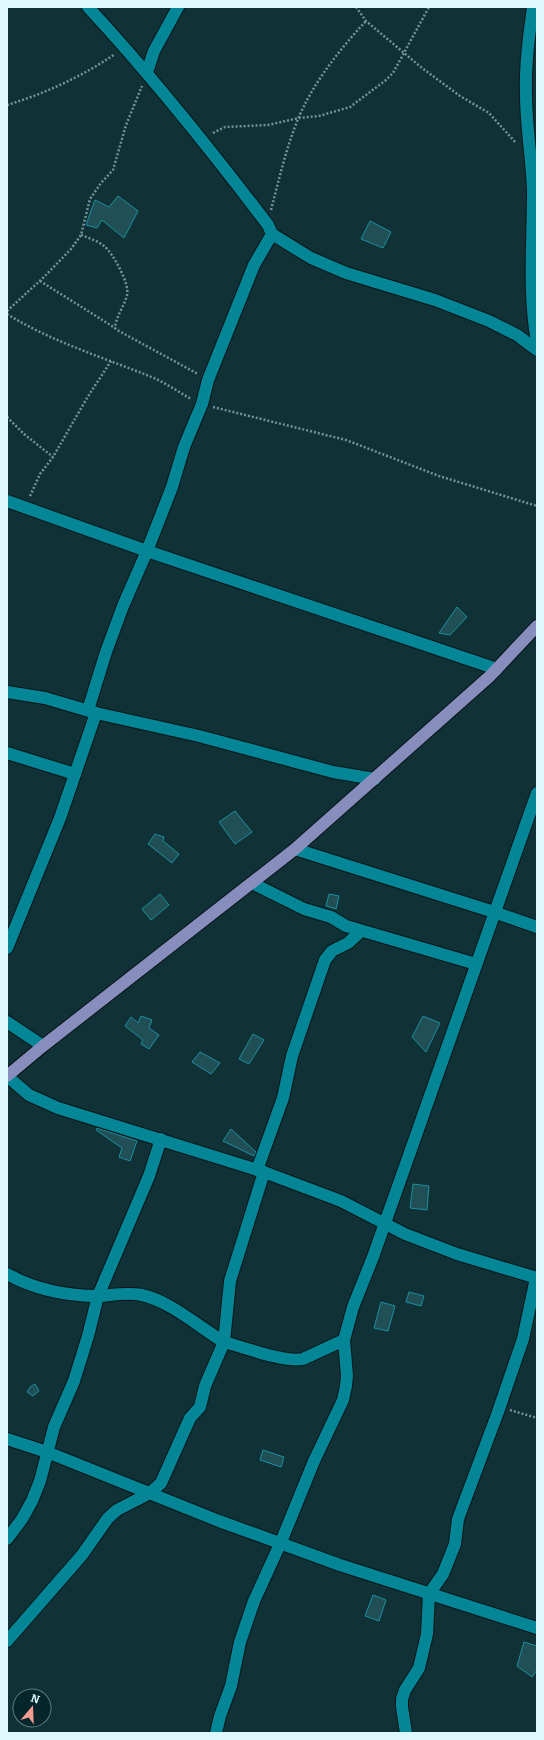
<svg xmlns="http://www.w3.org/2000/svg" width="544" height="1740" viewBox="0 0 544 1740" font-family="Bitter,serif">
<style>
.building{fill:#214f56;stroke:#1b8f9f}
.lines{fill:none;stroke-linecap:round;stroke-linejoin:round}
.minor-casing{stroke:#091619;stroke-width:14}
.major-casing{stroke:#091619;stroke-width:14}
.path{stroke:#749398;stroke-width:2.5;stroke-dasharray:2 2;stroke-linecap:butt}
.minor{stroke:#048696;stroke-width:12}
.major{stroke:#878ebe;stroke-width:12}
</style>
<rect width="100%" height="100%" fill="#103136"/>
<g class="building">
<polygon points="118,196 138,211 124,238 102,220 97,228 86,225 95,200 109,207"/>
<polygon points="370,221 391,232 383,248 361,239"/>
<polygon points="457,607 467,617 450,635 439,633"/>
<polygon points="235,811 252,832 235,844 219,822"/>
<polygon points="155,834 164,837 163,841 179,854 172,863 148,844"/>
<polygon points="160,894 169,905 151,920 142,909"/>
<polygon points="329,894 339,896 336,909 326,906"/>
<polygon points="141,1016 152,1020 149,1028 159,1035 149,1049 141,1044 143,1040 125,1026 131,1017 138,1023"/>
<polygon points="423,1016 440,1023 426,1052 412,1037"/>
<polygon points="253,1034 264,1040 249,1064 239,1059"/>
<polygon points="200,1052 220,1063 211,1074 192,1062"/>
<polygon points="97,1128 137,1141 130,1161 119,1157 122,1148 96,1130"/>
<polygon points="231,1129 256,1152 254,1156 223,1141"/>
<polygon points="413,1184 429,1186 427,1210 410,1208"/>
<polygon points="409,1292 424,1296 421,1306 406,1302"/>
<polygon points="381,1302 395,1306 388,1331 374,1328"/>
<polygon points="35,1384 39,1391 33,1396 27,1392 30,1387"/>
<polygon points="263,1450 284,1457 281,1467 260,1460"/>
<polygon points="373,1595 386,1600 379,1621 365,1616"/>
<polygon points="524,1642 537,1646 537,1670 532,1677 517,1666"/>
</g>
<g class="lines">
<defs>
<g id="minor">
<path d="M88 7C152 76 211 150 268 225L272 234 311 258 346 273 435 300 489 321 517 335 537 350"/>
<path d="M533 7C529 36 525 65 526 94 526 127 532 159 533 191 533 242 528 292 537 342"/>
<polyline points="147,72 154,51 178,7"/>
<polyline points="7,501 147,551 497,669"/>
<polyline points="7,692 45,698 96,713 199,736 333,772 375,779"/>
<polyline points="88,710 106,652 123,606 147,551 172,487 184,447 202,404 208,380 254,265 272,234"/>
<polyline points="7,753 75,774"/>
<polyline points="295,849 494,912 537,927"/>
<polyline points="252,883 304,909 331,917 346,926 476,964"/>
<polyline points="7,948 60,818 96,713"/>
<polyline points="7,1022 43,1046"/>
<polyline points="7,1076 29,1095 58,1108 264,1172 341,1201 405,1234 457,1254 537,1278"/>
<polyline points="257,1170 283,1098 292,1056 325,960 332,951 348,943 361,931"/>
<path d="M7 1274C34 1289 67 1296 99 1296 113 1295 127 1292 142 1295 170 1301 199 1327 224 1342L230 1281 264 1172"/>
<polyline points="7,1439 47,1452 219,1521 340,1565 537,1628"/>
<polyline points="7,1539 22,1519 32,1501 40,1481 54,1427 74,1381 88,1336 98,1296 149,1176 161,1139"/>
<path d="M7 1641 82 1555 108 1518 117 1510 150 1493 161 1483 190 1418 200 1407 205 1386 224 1342C243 1347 286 1363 303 1359L344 1340"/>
<polyline points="216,1733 220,1716 231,1686 240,1642 254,1601 281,1542 314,1461 343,1400 346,1386 347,1376 344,1340 353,1307 373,1257 537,793"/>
<polyline points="406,1733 402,1707 402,1699 405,1690 419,1668 427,1634 429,1594 443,1574 455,1544 458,1519 498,1412 523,1339 536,1278"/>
</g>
<polyline id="major" points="7,1076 43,1046 295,849 490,676 537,626"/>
</defs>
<use href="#minor" class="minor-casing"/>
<use href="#major" class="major-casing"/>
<g class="path">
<polyline points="356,7 366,21 422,68 460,96 489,113 516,143"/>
<path d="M7 105C44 94 83 76 115 54"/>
<polyline points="213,133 225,127 268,125 299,118 319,116 350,107 386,80 393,73 429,7"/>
<path d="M271 210C279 179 286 149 298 119 313 83 340 49 366 21"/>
<path d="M81 235C89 238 98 241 104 246 113 253 130 284 127 295 124 307 116 316 115 328L117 330 198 374"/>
<polyline points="40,281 115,328"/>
<polyline points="7,311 44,277 71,249 81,235 90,199 101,183 113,170 126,125 142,86"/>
<path d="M7 314C52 342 105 358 154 378 167 384 179 392 191 399"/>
<polyline points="213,407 346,440 439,476 537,506"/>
<polyline points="7,417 24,434 53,457"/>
<polyline points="30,496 40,474 53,457 87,398 111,361"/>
<polyline points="510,1410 537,1418"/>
</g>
<use href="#minor" class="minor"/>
<use href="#major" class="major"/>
</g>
<rect width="544" height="1740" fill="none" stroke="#ddf9fe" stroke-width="16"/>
<g transform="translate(32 1708) rotate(19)"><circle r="19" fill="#05272c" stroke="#5b7b80"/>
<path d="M0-3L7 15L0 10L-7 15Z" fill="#f59d8f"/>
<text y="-6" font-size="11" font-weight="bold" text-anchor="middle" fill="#ddf9fe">N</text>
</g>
</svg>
